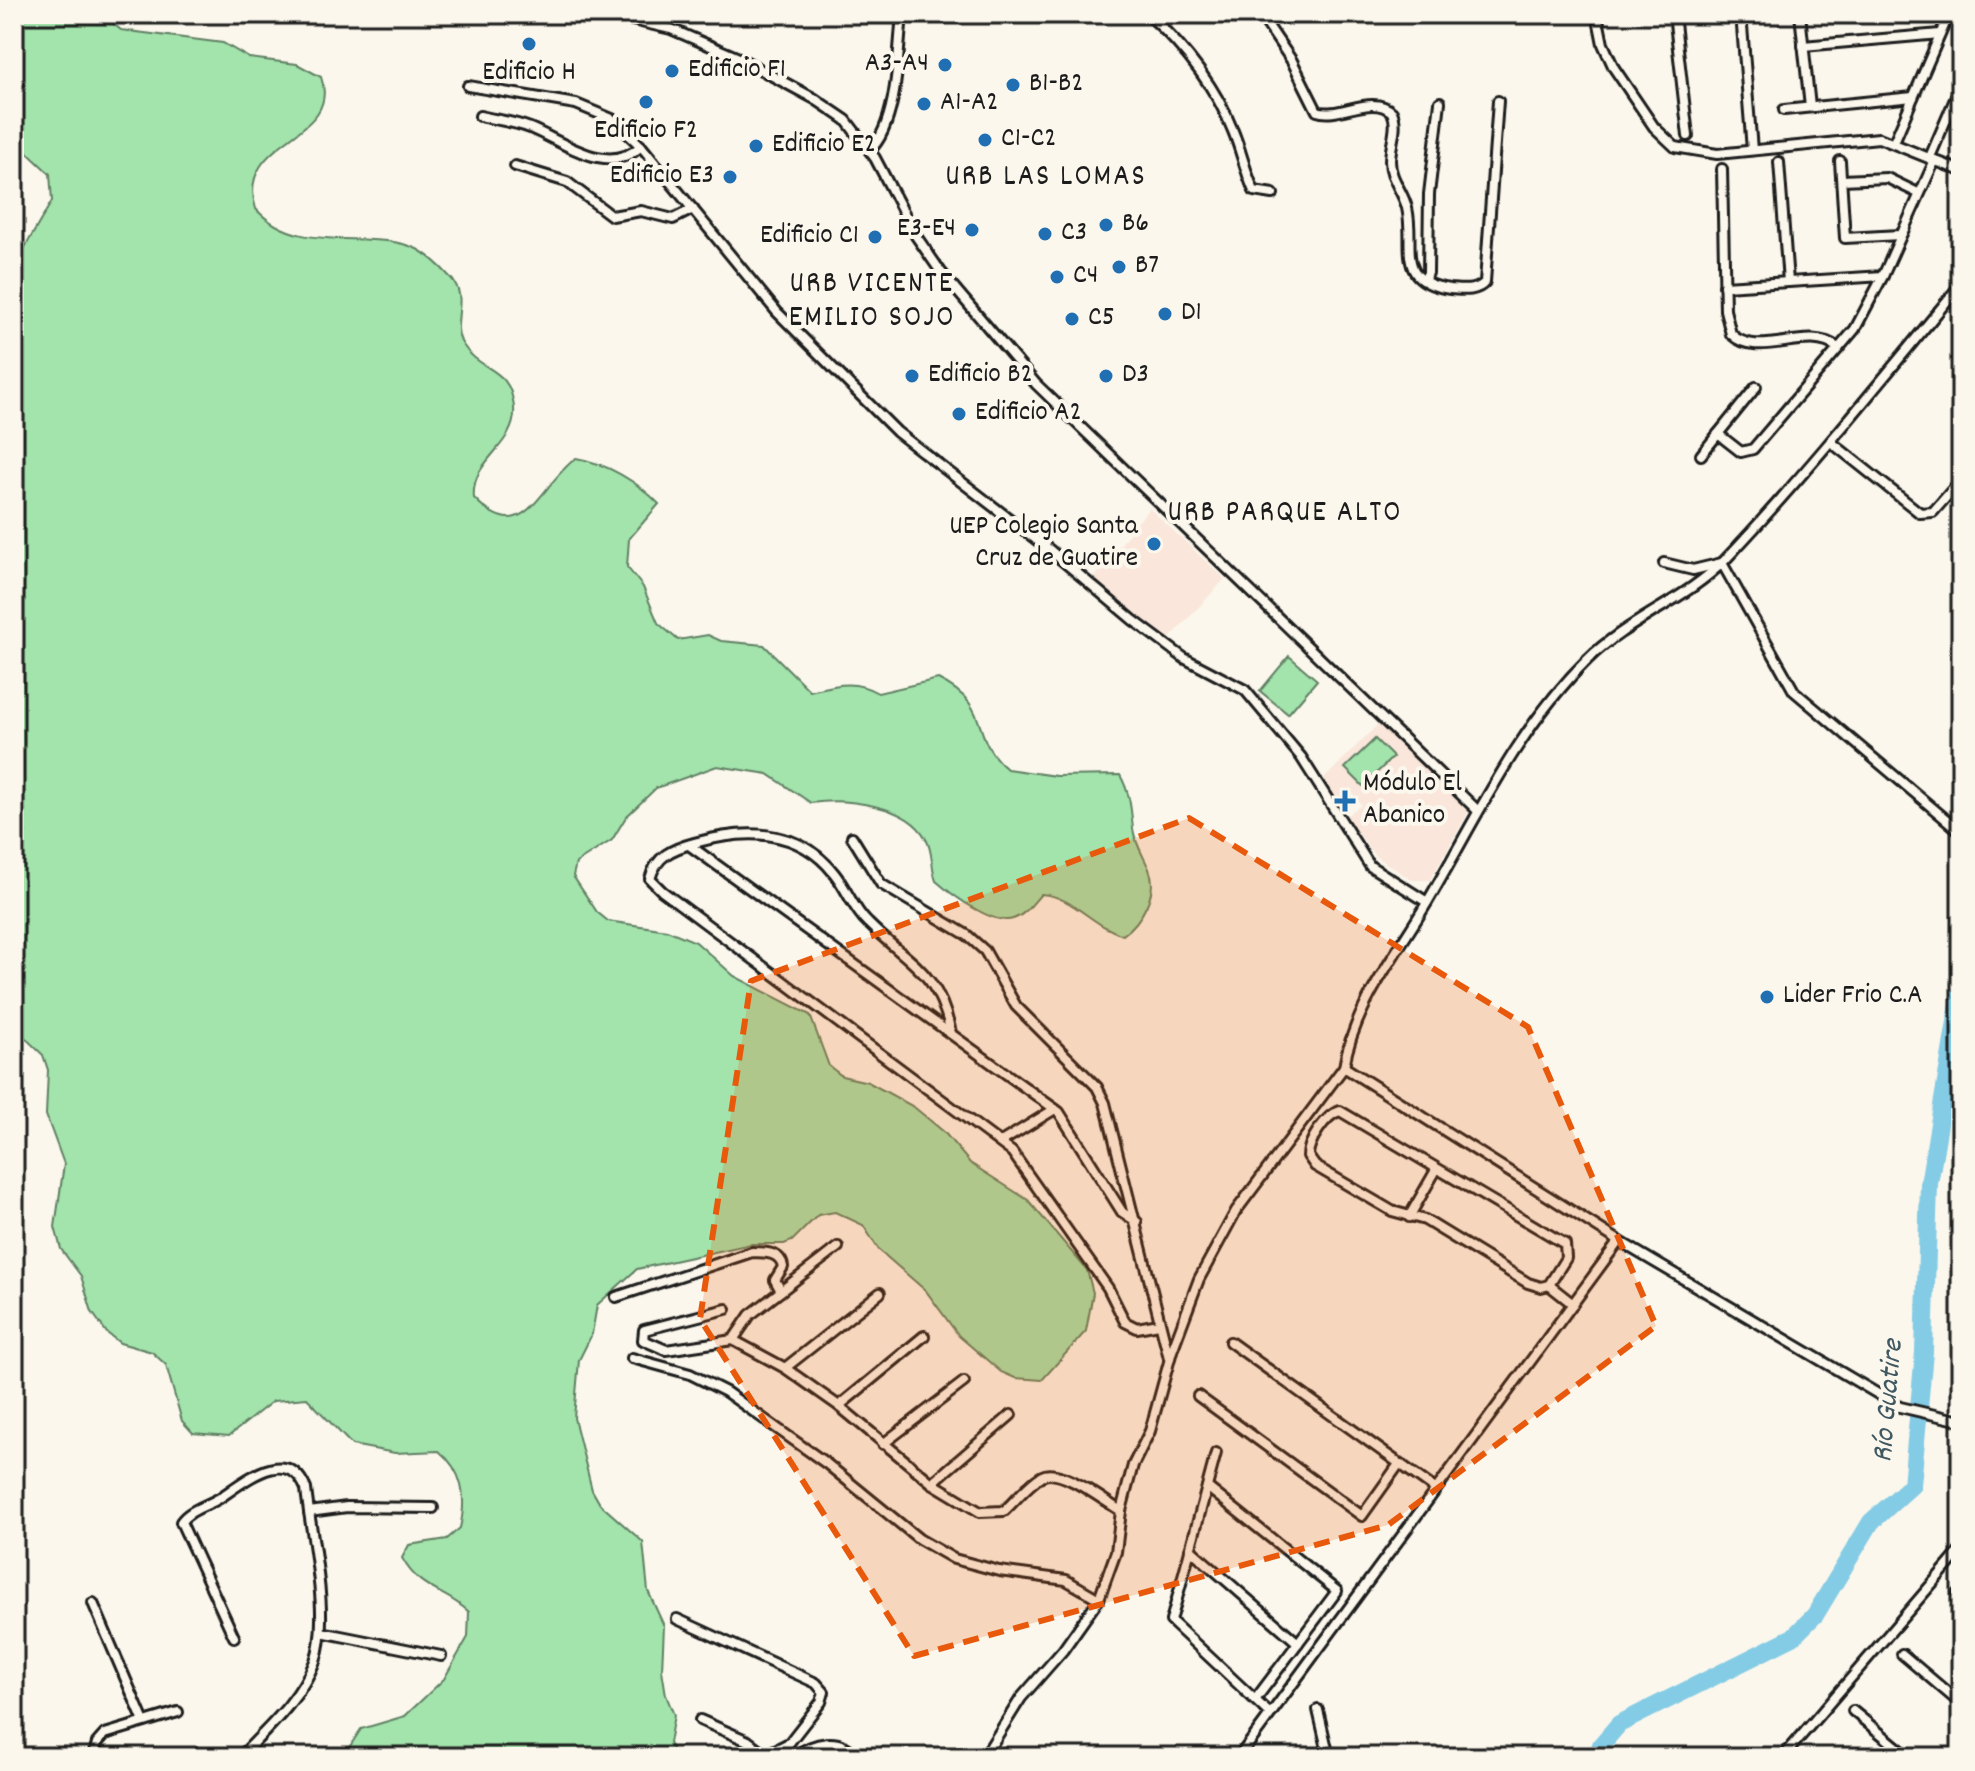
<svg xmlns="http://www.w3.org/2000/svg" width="1975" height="1771" viewBox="0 0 1975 1771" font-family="Dekko,sans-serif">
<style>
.built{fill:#fae6da}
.green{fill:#a3e3ac;stroke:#608064;stroke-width:2}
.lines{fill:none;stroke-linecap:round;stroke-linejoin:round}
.river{stroke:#84cbe5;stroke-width:18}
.minor-casing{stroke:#1c1c1c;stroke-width:14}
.minor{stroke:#fbf7ec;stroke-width:8}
.marked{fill:#e8590c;fill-opacity:0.2;stroke:#e8590c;stroke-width:6;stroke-dasharray:16 10;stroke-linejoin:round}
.poi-dot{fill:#1f6fb2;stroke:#fbf7ec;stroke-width:3}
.labels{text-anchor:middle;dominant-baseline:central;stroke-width:8;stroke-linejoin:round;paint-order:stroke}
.poi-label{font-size:28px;fill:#1c1c1c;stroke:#fbf7ec;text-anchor:start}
.neighbourhood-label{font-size:30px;letter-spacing:2px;fill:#1c1c1c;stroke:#fbf7ec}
.water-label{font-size:30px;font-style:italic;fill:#405962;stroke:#fbf7ec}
</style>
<rect width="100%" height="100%" fill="#fbf7ec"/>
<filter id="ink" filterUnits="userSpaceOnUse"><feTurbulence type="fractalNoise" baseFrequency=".0125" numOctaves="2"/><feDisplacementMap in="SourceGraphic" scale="16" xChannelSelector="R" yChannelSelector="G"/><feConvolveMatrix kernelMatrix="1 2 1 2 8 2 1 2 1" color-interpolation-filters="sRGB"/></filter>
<g filter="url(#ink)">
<g class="built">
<polygon points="1149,508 1225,579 1166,642 1092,581"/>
<polygon points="1379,723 1469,811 1430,880 1412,880 1375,856 1346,816 1361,805 1351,791 1335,800 1323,780"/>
</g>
<g class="green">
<path d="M14 14H101L121 30 223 43 249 58 297 64 321 77C343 139 234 138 256 209 299 257 370 227 417 249 428 255 442 268 450 277 471 298 449 323 463 345 481 373 511 366 514 408 517 447 470 459 474 498 524 550 537 488 576 458 606 463 638 482 659 504L629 539 627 567 643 587 658 623 678 640 708 635 721 641 764 645 810 691C836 685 854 679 878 693L938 679C995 707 967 736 1007 769L1056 776 1120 775C1130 793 1131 808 1133 829 1135 843 1144 857 1149 869 1159 892 1141 922 1123 935 1092 926 1073 896 1041 894 1033 903 1025 915 1013 919 993 926 951 894 936 881 931 867 933 851 926 839 908 804 844 798 811 803L768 774 717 766 656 788 626 817 612 840 576 863 573 876 597 912 608 921 667 930 696 942 734 976 810 1015 829 1066 842 1076 868 1082 914 1107 944 1132 970 1163 1028 1200 1087 1270 1093 1293 1086 1331 1042 1380 1015 1378 1001 1372 959 1336 926 1291 879 1250 863 1225 835 1212 818 1215 792 1241 784 1244H751L637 1269 597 1305 592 1334 579 1360 574 1418 592 1490 600 1504 643 1542 648 1591 664 1626 662 1670 666 1695 674 1715 669 1743 676 1757H343L361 1729 405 1716 444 1679 468 1637 469 1612C444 1589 420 1591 402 1558L409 1545 447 1539 460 1528C467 1497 463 1471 439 1451L395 1453 352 1445 307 1398 273 1401 229 1436 193 1433 182 1421 166 1365 152 1352 120 1343 107 1333 92 1312 81 1276 61 1249 55 1227 64 1164 46 1115 48 1070 43 1055 14 1027V865C34 837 23 816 14 786V266L52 201 50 174 14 140Z"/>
<polygon points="1289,656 1317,680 1288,714 1260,691"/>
<polygon points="1375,739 1393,757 1363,786 1345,768"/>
</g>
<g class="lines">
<polyline class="river" points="1597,1757 1601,1745 1619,1724 1793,1637 1815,1615 1871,1522 1912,1485 1924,1352 1929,1184 1961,992"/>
<defs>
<g id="minor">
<polyline points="519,14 628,19 671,29 741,59 815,99 846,120 875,158 916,236 941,272 1036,384 1476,809"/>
<path d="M1148 14C1185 48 1215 85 1233 131 1241 150 1245 171 1254 191L1273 194"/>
<path d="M1260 14 1292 61 1317 111C1339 119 1372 93 1392 112 1399 127 1390 144 1390 161 1390 179 1403 191 1407 208 1416 246 1393 281 1450 289 1463 290 1477 292 1485 282L1498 101"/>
<polyline points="1597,14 1603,44 1614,68 1654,127 1675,147 1717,154 1879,138 1961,171"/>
<polyline points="1674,14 1688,136"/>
<polyline points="1741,14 1752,150"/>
<polyline points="1800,14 1810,107"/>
<polyline points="1803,46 1940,34"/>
<polyline points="468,86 576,104 612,119 641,146 777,312 897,432 1051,551 1133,620 1184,658 1245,690 1301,757 1370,866 1427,902"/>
<polyline points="1784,110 1913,97"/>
<path d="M480 116C497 120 515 122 530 128 564 142 608 177 641 146"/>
<polyline points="1894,142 1949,14"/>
<path d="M870 150C898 124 898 51 902 14"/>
<polyline points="1930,157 1961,85"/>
<polyline points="1840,161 1845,238 1900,235"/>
<polyline points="1779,162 1788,282"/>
<polyline points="515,166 567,182 612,216 641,211 673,219 693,209"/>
<path d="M1722 169 1725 310 1731 334C1759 361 1807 324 1838 348"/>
<polyline points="1842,180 1887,178 1918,193"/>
<polyline points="1424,280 1428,273 1429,194 1440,102"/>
<polyline points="1724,286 1883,276 1935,160"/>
<polyline points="1718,434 1741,452 1753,449 1855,329 1883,276"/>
<polyline points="1831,442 1920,513 1933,512 1961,480"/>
<polyline points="1701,455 1756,387"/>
<polyline points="1664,563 1693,570 1722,563 1794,691 1961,832"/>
<polyline points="852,837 881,884 967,935 985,951 1016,1006 1097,1087 1105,1103 1169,1358"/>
<polyline points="689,845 1059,1112 1122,1212 1137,1222"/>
<path d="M951 1033C938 970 910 965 868 923 853 909 847 889 834 873 798 827 744 829 694 843 672 849 656 856 650 879L662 891 1012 1152 1108 1288 1125 1322 1137 1328 1159 1324"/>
<polyline points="1344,1067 1619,1241 1900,1407 1961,1421"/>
<path d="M1340 1111 1565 1244 1566 1258 1549 1285 1541 1287 1528 1283 1425 1220 1392 1211 1315 1166 1308 1156C1308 1142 1325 1115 1340 1111Z"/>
<polyline points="1001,1142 1055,1109"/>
<polyline points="1409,1217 1436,1170"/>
<polyline points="1549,1285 1573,1304"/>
<path d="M616 1297 752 1252C765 1252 781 1252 783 1267L775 1280 781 1291"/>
<path d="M726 1309 644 1330 643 1340 666 1350 733 1340 785 1368 839 1406 932 1483 980 1512 1004 1511C1016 1500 1028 1484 1042 1476 1060 1466 1104 1501 1121 1511"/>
<polyline points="733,1340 750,1315 838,1247"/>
<polyline points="1230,1342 1435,1489"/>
<polyline points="632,1358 690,1374 726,1392 827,1464 919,1539 954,1559 999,1571 1066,1580 1099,1599"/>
<polyline points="785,1368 880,1293"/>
<polyline points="1198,1396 1362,1516 1399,1464"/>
<polyline points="839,1406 924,1336"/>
<polyline points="883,1444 964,1382"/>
<polyline points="1216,1453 1171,1621 1270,1714"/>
<polyline points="932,1483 1011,1415"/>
<polyline points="1207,1487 1337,1591 1255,1700"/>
<polyline points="309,1512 347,1507 433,1508"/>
<polyline points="1190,1549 1298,1643"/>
<polyline points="1958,1594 1961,1596"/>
<polyline points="93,1603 144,1722"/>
<polyline points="677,1619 816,1683 824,1692 821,1702 789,1743 761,1757"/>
<polyline points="321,1632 441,1656"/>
<path d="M234 1637 181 1522C189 1510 206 1506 218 1499 243 1483 287 1443 306 1489 311 1537 331 1616 315 1661 300 1700 268 1728 240 1757"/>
<polyline points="1902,1654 1961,1704"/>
<polyline points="1318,1710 1329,1757"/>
<polyline points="1853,1711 1909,1757"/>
<polyline points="700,1720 748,1741 764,1753"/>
<polyline points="93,1757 97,1743 105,1734 178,1712"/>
<path d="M794 1757C813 1742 841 1735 856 1757"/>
<path d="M984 1757 1021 1698 1063 1650 1099 1599 1116 1552 1121 1511 1133 1465 1150 1431 1172 1351 1199 1279 1236 1211 1344 1067C1353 1009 1395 956 1425 906 1476 820 1516 730 1588 659 1627 621 1688 598 1725 560 1808 472 1884 377 1961 284"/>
<polyline points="1239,1757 1619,1241"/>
<polyline points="1783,1757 1961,1550"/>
</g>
</defs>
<use href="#minor" class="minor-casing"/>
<use href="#minor" class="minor"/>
</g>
</g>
<path class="marked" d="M1189 818 1528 1027 1656 1326 1388 1525 914 1656 700 1319 751 981Z"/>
<g class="poi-dot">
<circle cx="529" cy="44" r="8"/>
<circle cx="945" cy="65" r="8"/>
<circle cx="672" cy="71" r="8"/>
<circle cx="1013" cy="85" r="8"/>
<circle cx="646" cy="102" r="8"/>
<circle cx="924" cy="104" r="8"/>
<circle cx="985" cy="140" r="8"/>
<circle cx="756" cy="146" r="8"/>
<circle cx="730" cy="177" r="8"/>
<circle cx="1106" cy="225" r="8"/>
<circle cx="972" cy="230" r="8"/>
<circle cx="1045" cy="234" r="8"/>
<circle cx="875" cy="237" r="8"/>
<circle cx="1119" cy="267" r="8"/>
<circle cx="1057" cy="277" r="8"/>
<circle cx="1165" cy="314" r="8"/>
<circle cx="1072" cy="319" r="8"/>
<circle cx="912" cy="376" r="8"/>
<circle cx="1106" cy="376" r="8"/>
<circle cx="959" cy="414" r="8"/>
<circle cx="1154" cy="544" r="8"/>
<path d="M1341 789h8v8h8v8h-8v8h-8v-8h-8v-8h8z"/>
<circle cx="1767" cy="997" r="8"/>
</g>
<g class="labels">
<g class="poi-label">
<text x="929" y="65" text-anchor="end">A3-A4</text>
<text x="688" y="71">Edificio F1</text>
<text x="529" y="74" text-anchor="middle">Edificio H</text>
<text x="1029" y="85">B1-B2</text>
<text x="940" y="104">A1-A2</text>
<text x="646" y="132" text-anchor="middle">Edificio F2</text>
<text x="1001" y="140">C1-C2</text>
<text x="772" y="146">Edificio E2</text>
<text x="714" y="177" text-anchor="end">Edificio E3</text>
<text x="1122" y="225">B6</text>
<text x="956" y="230" text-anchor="end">E3-E4</text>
<text x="1061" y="234">C3</text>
<text x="859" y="237" text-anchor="end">Edificio C1</text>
<text x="1135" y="267">B7</text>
<text x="1073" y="277">C4</text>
<text x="1181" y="314">D1</text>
<text x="1088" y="319">C5</text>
<text x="928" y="376">Edificio B2</text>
<text x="1122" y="376">D3</text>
<text x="975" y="414">Edificio A2</text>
<text x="1138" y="528" text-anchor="end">UEP Colegio Santa<tspan x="1138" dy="32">Cruz de Guatire</tspan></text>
<text x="1363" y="785">Módulo El<tspan x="1363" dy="32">Abanico</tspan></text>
<text x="1783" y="997">Lider Frio C.A</text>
</g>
<g class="neighbourhood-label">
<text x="1046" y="178">URB LAS LOMAS</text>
<text x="872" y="285">URB VICENTE<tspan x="872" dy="34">EMILIO SOJO</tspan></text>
<text x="1285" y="514">URB PARQUE ALTO</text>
</g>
<g class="water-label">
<text transform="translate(1890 1401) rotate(-85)">Río Guatire</text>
</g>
</g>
<rect width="1975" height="1771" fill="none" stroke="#fbf7ec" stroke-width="48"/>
<rect x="24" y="24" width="1927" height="1723" fill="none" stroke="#1c1c1c" stroke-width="3" filter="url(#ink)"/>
</svg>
